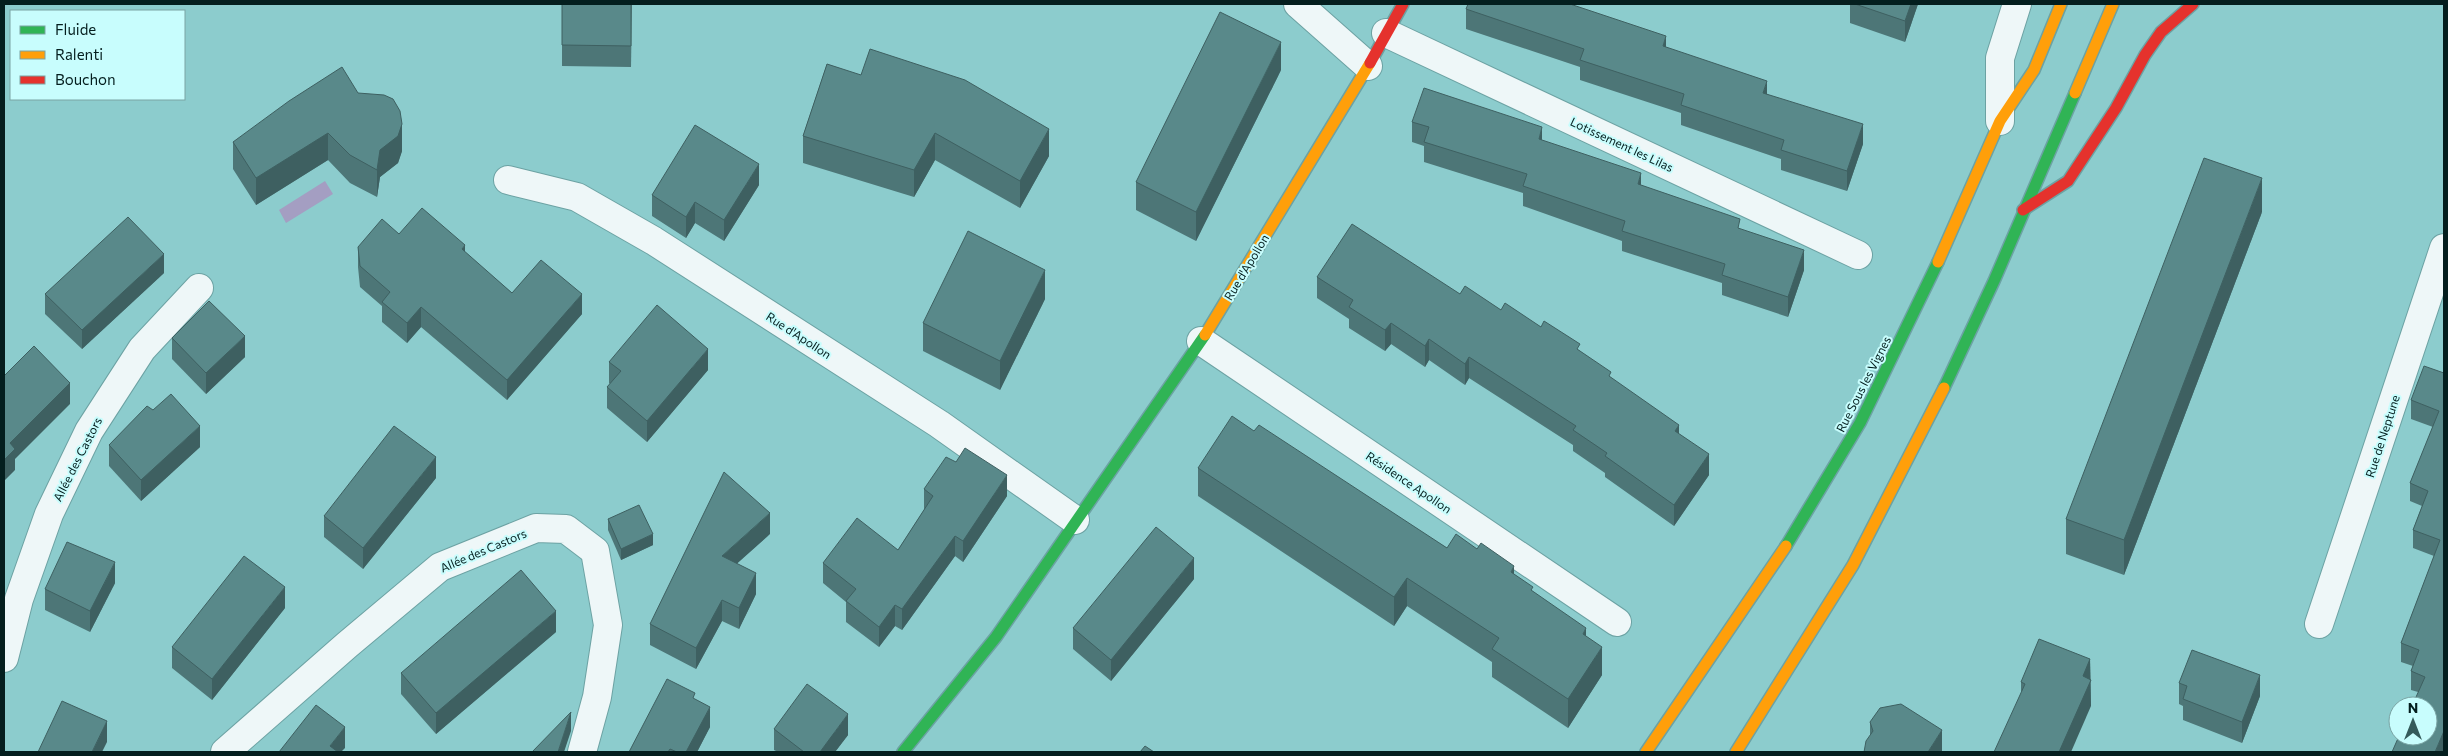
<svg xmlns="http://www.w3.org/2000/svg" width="2448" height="756" viewBox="0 0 2448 756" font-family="Commissioner,sans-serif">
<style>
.water{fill:#a49ec2}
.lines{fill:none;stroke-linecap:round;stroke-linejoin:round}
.street-casing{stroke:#6ca2a3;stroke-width:30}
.fast-casing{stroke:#6ca2a3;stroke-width:14}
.slow-casing{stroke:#6ca2a3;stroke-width:14}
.jam-casing{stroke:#6ca2a3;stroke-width:14}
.street{stroke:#eef7f8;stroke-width:28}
.fast{stroke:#30b455;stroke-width:11}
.slow{stroke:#ff9f0a;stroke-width:11}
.jam{stroke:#e5322d;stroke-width:11}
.wall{fill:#4d7677}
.shaded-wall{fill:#3e6061}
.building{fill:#59898a;stroke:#3e6061}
.labels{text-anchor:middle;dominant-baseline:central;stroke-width:4;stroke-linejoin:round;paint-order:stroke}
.street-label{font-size:12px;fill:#041e1e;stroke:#c8fdfd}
</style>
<rect width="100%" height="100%" fill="#8ccccd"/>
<polygon class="water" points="325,181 333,194 286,223 279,210"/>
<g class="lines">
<defs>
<g id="street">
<polyline points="1298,4 1368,66"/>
<polyline points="1386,33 1858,255"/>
<polyline points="2000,121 2000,58 2017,4"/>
<polyline points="508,180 577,197 654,241 939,424 1075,520"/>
<polyline points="1201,341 1617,622"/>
<polyline points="2319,624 2444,248"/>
<polyline points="4,658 19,599 49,514 89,431 142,349 199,288"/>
<polyline points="225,752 347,645 440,567 536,528 566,529 595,551 608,625 597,697 582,752"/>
</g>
<g id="fast">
<polyline points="1944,388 1994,281 2075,93"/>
<polyline points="1786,546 1860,423 1938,262"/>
<polyline points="903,752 996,637 1205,335"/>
</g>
<g id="slow">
<polyline points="2075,93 2113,4"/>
<polyline points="1938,262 2000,121 2034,70 2061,4"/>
<polyline points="1205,335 1370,63"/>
<polyline points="1646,752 1786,546"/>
<polyline points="1736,752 1853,565 1944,388"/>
</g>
<g id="jam">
<polyline points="1370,63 1403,4"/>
<polyline points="2023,210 2068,181 2116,108 2145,55 2161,32 2193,4"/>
</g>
</defs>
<use href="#street" class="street-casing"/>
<use href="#fast" class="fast-casing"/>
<use href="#slow" class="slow-casing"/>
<use href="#jam" class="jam-casing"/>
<use href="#street" class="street"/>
<use href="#fast" class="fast"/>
<use href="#slow" class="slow"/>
<use href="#jam" class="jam"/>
</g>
<g class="wall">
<polygon points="562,4 632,4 631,67 562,66"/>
<polygon points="1850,4 1918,4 1905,42 1850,23"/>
<polygon points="1466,9 1666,47 1767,94 1863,144 1847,191 1781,170 1781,159 1681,125 1681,113 1580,80 1580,67 1466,29"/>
<polygon points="827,64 1049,156 1020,208 935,160 914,197 803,163 803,136"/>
<polygon points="1281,70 1196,241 1136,210 1136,182"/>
<polygon points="358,93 402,151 398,163 380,177 377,197 350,183 328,160 256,205 233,169 233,142"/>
<polygon points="1412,122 1542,140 1641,185 1740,229 1804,270 1788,317 1722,295 1722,283 1622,251 1622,241 1523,206 1523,193 1424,162 1424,146 1412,142"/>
<polygon points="759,185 724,241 695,223 686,238 652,216 652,195"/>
<polygon points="2262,212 2124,575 2066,554 2066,519"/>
<polygon points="399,234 465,253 512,293 582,314 507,400 421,327 407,343 382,322 382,306 360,287 358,267 358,247"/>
<polygon points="164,273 82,349 45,314 45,294"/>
<polygon points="1317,277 1460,294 1541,327 1580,351 1611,378 1679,434 1709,475 1674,526 1605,477 1605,473 1573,451 1573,445 1469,378 1465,385 1429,360 1425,367 1391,344 1385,351 1349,328 1349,319 1317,298"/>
<polygon points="1045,299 1000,390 923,351 923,323"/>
<polygon points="172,338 245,357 206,394 172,359"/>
<polygon points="609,362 708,370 647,442 607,408 607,387 610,384 609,383"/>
<polygon points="2444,373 2444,750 2443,752 2418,692 2411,690 2411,671 2413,666 2401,662 2401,643 2434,556 2413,548 2413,530 2422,506 2410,501 2410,483 2433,427 2411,419 2411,400"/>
<polygon points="1254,431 1447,548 1514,574 1533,592 1586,636 1602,675 1568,728 1492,677 1492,662 1407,606 1394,626 1198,496 1198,468"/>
<polygon points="109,445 200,447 141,501 109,466"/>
<polygon points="436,478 363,569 324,537 324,516"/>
<polygon points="924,489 1007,496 963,562 955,556 902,630 895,626 879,647 846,622 846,602 823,583 823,563 898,550 924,510"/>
<polygon points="608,519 653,545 621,560 608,530"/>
<polygon points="770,534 737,563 756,594 739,629 722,621 696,669 650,645 650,624"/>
<polygon points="1194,579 1111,681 1073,649 1073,628"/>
<polygon points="115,583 90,632 45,610 45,589"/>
<polygon points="285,608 212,700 172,668 172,647"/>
<polygon points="556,632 436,734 401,694 401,673"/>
<polygon points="2090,659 2091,706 2021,691 2021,682"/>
<polygon points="2179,683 2260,696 2242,743 2183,720 2183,706 2179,704"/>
<polygon points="695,699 710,727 697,752 629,752"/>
<polygon points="1870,722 1942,751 1870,735"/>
<polygon points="774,729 848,735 835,752 778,752 774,750"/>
</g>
<g class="shaded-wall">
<polygon points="1911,4 1918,4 1905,42 1905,21"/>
<polygon points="1666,36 1666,56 1663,46"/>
<polygon points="1281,42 1281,70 1196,241 1196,212"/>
<polygon points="1767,81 1767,102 1763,93"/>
<polygon points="402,124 402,151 398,163 380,177 377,197 377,170 380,150"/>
<polygon points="1863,124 1863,144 1847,191 1847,171"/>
<polygon points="1542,127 1542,147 1539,139"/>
<polygon points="1049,129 1049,156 1020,208 1020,181"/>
<polygon points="328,133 328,160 256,205 256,178"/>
<polygon points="935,133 935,160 914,197 914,170"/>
<polygon points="759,164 759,185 724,241 724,220"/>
<polygon points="1641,173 1641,193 1638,184"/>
<polygon points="2262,178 2262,212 2124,575 2124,540"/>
<polygon points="695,202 695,223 686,238 686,217"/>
<polygon points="465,245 465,265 462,249"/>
<polygon points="1804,250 1804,270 1788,317 1788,297"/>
<polygon points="164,254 164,273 82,349 82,330"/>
<polygon points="1045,270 1045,299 1000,390 1000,361"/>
<polygon points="582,294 582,314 507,400 507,380"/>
<polygon points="421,307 421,327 407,343 407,323"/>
<polygon points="1391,323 1391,344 1385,351 1385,330"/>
<polygon points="245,336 245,357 206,394 206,373"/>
<polygon points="1429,339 1429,360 1425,367 1425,346"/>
<polygon points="708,349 708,370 647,442 647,421"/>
<polygon points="1469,357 1469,378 1465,385 1465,364"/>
<polygon points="70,383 70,404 15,459 15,470 4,481 4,460 10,443"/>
<polygon points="1679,425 1679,446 1675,431"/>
<polygon points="200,426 200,447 141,501 141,480"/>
<polygon points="1709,454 1709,475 1674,526 1674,505"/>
<polygon points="436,457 436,478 363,569 363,548"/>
<polygon points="1007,475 1007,496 963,562 963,541"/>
<polygon points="770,513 770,534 722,577 722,556"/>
<polygon points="653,534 653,545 621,560 621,549"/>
<polygon points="955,536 955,556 902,630 902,609"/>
<polygon points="1194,558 1194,579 1111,681 1111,660"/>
<polygon points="115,562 115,583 90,632 90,611"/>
<polygon points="1514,566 1514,594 1511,572"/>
<polygon points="756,573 756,594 739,629 739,608"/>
<polygon points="1407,578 1407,606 1394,626 1394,597"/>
<polygon points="285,587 285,608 212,700 212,679"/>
<polygon points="722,600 722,621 696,669 696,648"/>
<polygon points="895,605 895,626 879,647 879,627"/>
<polygon points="556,611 556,632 436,734 436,713"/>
<polygon points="1586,628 1586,657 1583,634"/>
<polygon points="1602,647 1602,675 1568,728 1568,699"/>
<polygon points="2090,659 2091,706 2071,752 2059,752 2083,676"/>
<polygon points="2260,675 2260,696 2242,743 2242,722"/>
<polygon points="710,707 710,727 697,752 686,752"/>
<polygon points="571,712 571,731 564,752 558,752"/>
<polygon points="848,714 848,735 835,752 820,752"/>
<polygon points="107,721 107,742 102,752 92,752"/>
<polygon points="345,727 345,748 341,752 330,752 330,746"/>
<polygon points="1942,730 1942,751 1941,752 1928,752"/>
<polygon points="2444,731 2444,750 2443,752 2435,752"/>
</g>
<g class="building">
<polygon points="562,4 631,4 631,46 562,45"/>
<polygon points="1468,4 1570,4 1666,36 1663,46 1767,81 1763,93 1863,124 1847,171 1781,150 1784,140 1681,105 1684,94 1580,60 1584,49 1466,9"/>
<polygon points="1855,4 1911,4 1905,21"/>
<polygon points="1220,12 1281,42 1196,212 1136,182"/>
<polygon points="870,49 965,80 1049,129 1020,181 935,133 914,170 803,136 827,64 861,75"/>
<polygon points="342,67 358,93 384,95 393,99 400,111 402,124 398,136 380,150 377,170 350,155 328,133 256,178 233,142 289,101"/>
<polygon points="1424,88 1542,127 1539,139 1641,173 1638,184 1740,219 1738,228 1804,250 1788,297 1722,275 1725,264 1622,231 1625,221 1523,186 1527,174 1424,142 1429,127 1412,122"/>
<polygon points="695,125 759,164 724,220 695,202 686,217 652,195"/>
<polygon points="2204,158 2262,178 2124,540 2066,519"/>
<polygon points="422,208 465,245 462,249 512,293 541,260 582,294 507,380 421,307 407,323 382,302 390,292 360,266 358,247 382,219 399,234"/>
<polygon points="128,217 164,254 82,330 45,294"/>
<polygon points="1352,224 1460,294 1465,286 1501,310 1505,303 1541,327 1544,321 1580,344 1577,349 1611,372 1609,376 1679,425 1675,431 1709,454 1674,505 1605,456 1607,453 1573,430 1576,426 1469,357 1465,364 1429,339 1425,346 1391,323 1385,330 1349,307 1353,300 1317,277"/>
<polygon points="968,231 1045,270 1000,361 923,323"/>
<polygon points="209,301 245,336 206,373 172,338"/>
<polygon points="657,305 708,349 647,421 607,387 621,371 609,362"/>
<polygon points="34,346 70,383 10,443 15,449 4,460 4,376"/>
<polygon points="2424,366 2444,373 2444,731 2435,752 2392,752 2399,736 2428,736 2428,706 2412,706 2425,677 2411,671 2419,650 2401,643 2440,540 2413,530 2428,491 2410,483 2439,411 2411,400"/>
<polygon points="171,394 200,426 141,480 109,445 147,406 153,410"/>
<polygon points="1232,416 1254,431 1259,425 1447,548 1456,534 1477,549 1481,543 1514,566 1511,572 1533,587 1531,590 1586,628 1583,634 1602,647 1568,699 1492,649 1499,638 1407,578 1394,597 1198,468"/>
<polygon points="394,426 436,457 363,548 324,516"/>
<polygon points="965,448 1007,475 963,541 955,536 902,609 895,605 879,627 846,601 856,589 823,563 857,518 898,550 933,496 924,489 946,457 956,462"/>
<polygon points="724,472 770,513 722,556 756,573 739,608 722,600 696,648 650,624"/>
<polygon points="639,505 653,534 621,549 608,519"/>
<polygon points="1156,527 1194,558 1111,660 1073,628"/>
<polygon points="67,542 115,562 90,611 45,589"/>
<polygon points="244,556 285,587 212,679 172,647"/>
<polygon points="521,570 556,611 436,713 401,673"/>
<polygon points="2039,639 2090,659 2083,676 2091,680 2059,752 1994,752 2025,684 2021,682"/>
<polygon points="2192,650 2260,675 2242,722 2183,699 2187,686 2179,683"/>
<polygon points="667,679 695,693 693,698 710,707 686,752 677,752 670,749 668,752 629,752"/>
<polygon points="807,684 848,714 820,752 804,752 774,729"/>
<polygon points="62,701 107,721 92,752 38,752"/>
<polygon points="1901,704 1942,730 1928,752 1864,752 1866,741 1873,731 1870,722 1880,708"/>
<polygon points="316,705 345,727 330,746 338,752 279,752"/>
<polygon points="571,712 558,752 532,752"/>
<polygon points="1145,746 1154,752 1140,752"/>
</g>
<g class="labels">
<g class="street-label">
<text transform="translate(1622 144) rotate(25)">Lotissement les Lilas</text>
<text transform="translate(1246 267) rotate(-59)">Rue d'Apollon</text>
<text transform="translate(799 335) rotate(33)">Rue d'Apollon</text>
<text transform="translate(1863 384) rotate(-63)">Rue Sous les Vignes</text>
<text transform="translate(2382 436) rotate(-72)">Rue de Neptune</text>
<text transform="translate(77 459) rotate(-63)">Allée des Castors</text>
<text transform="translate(1409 482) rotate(34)">Résidence Apollon</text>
<text transform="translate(483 550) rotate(-23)">Allée des Castors</text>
</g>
</g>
<rect width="2448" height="756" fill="none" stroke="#041e1e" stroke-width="10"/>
<rect x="10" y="10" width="175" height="90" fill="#c8fdfd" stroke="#7aa4a4"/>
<rect x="20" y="26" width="25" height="8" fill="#30b455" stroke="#7aa4a4"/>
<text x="55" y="35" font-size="15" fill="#041e1e">Fluide</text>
<rect x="20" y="51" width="25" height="8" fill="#ff9f0a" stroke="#7aa4a4"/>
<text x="55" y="60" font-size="15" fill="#041e1e">Ralenti</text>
<rect x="20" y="76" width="25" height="8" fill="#e5322d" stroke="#7aa4a4"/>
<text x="55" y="85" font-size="15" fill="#041e1e">Bouchon</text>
<g transform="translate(2413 721)"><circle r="24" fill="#c8fdfd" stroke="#7aa4a4"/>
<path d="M0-4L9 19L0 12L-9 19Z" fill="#345b5b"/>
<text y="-8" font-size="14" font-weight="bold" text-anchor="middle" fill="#041e1e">N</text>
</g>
</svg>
